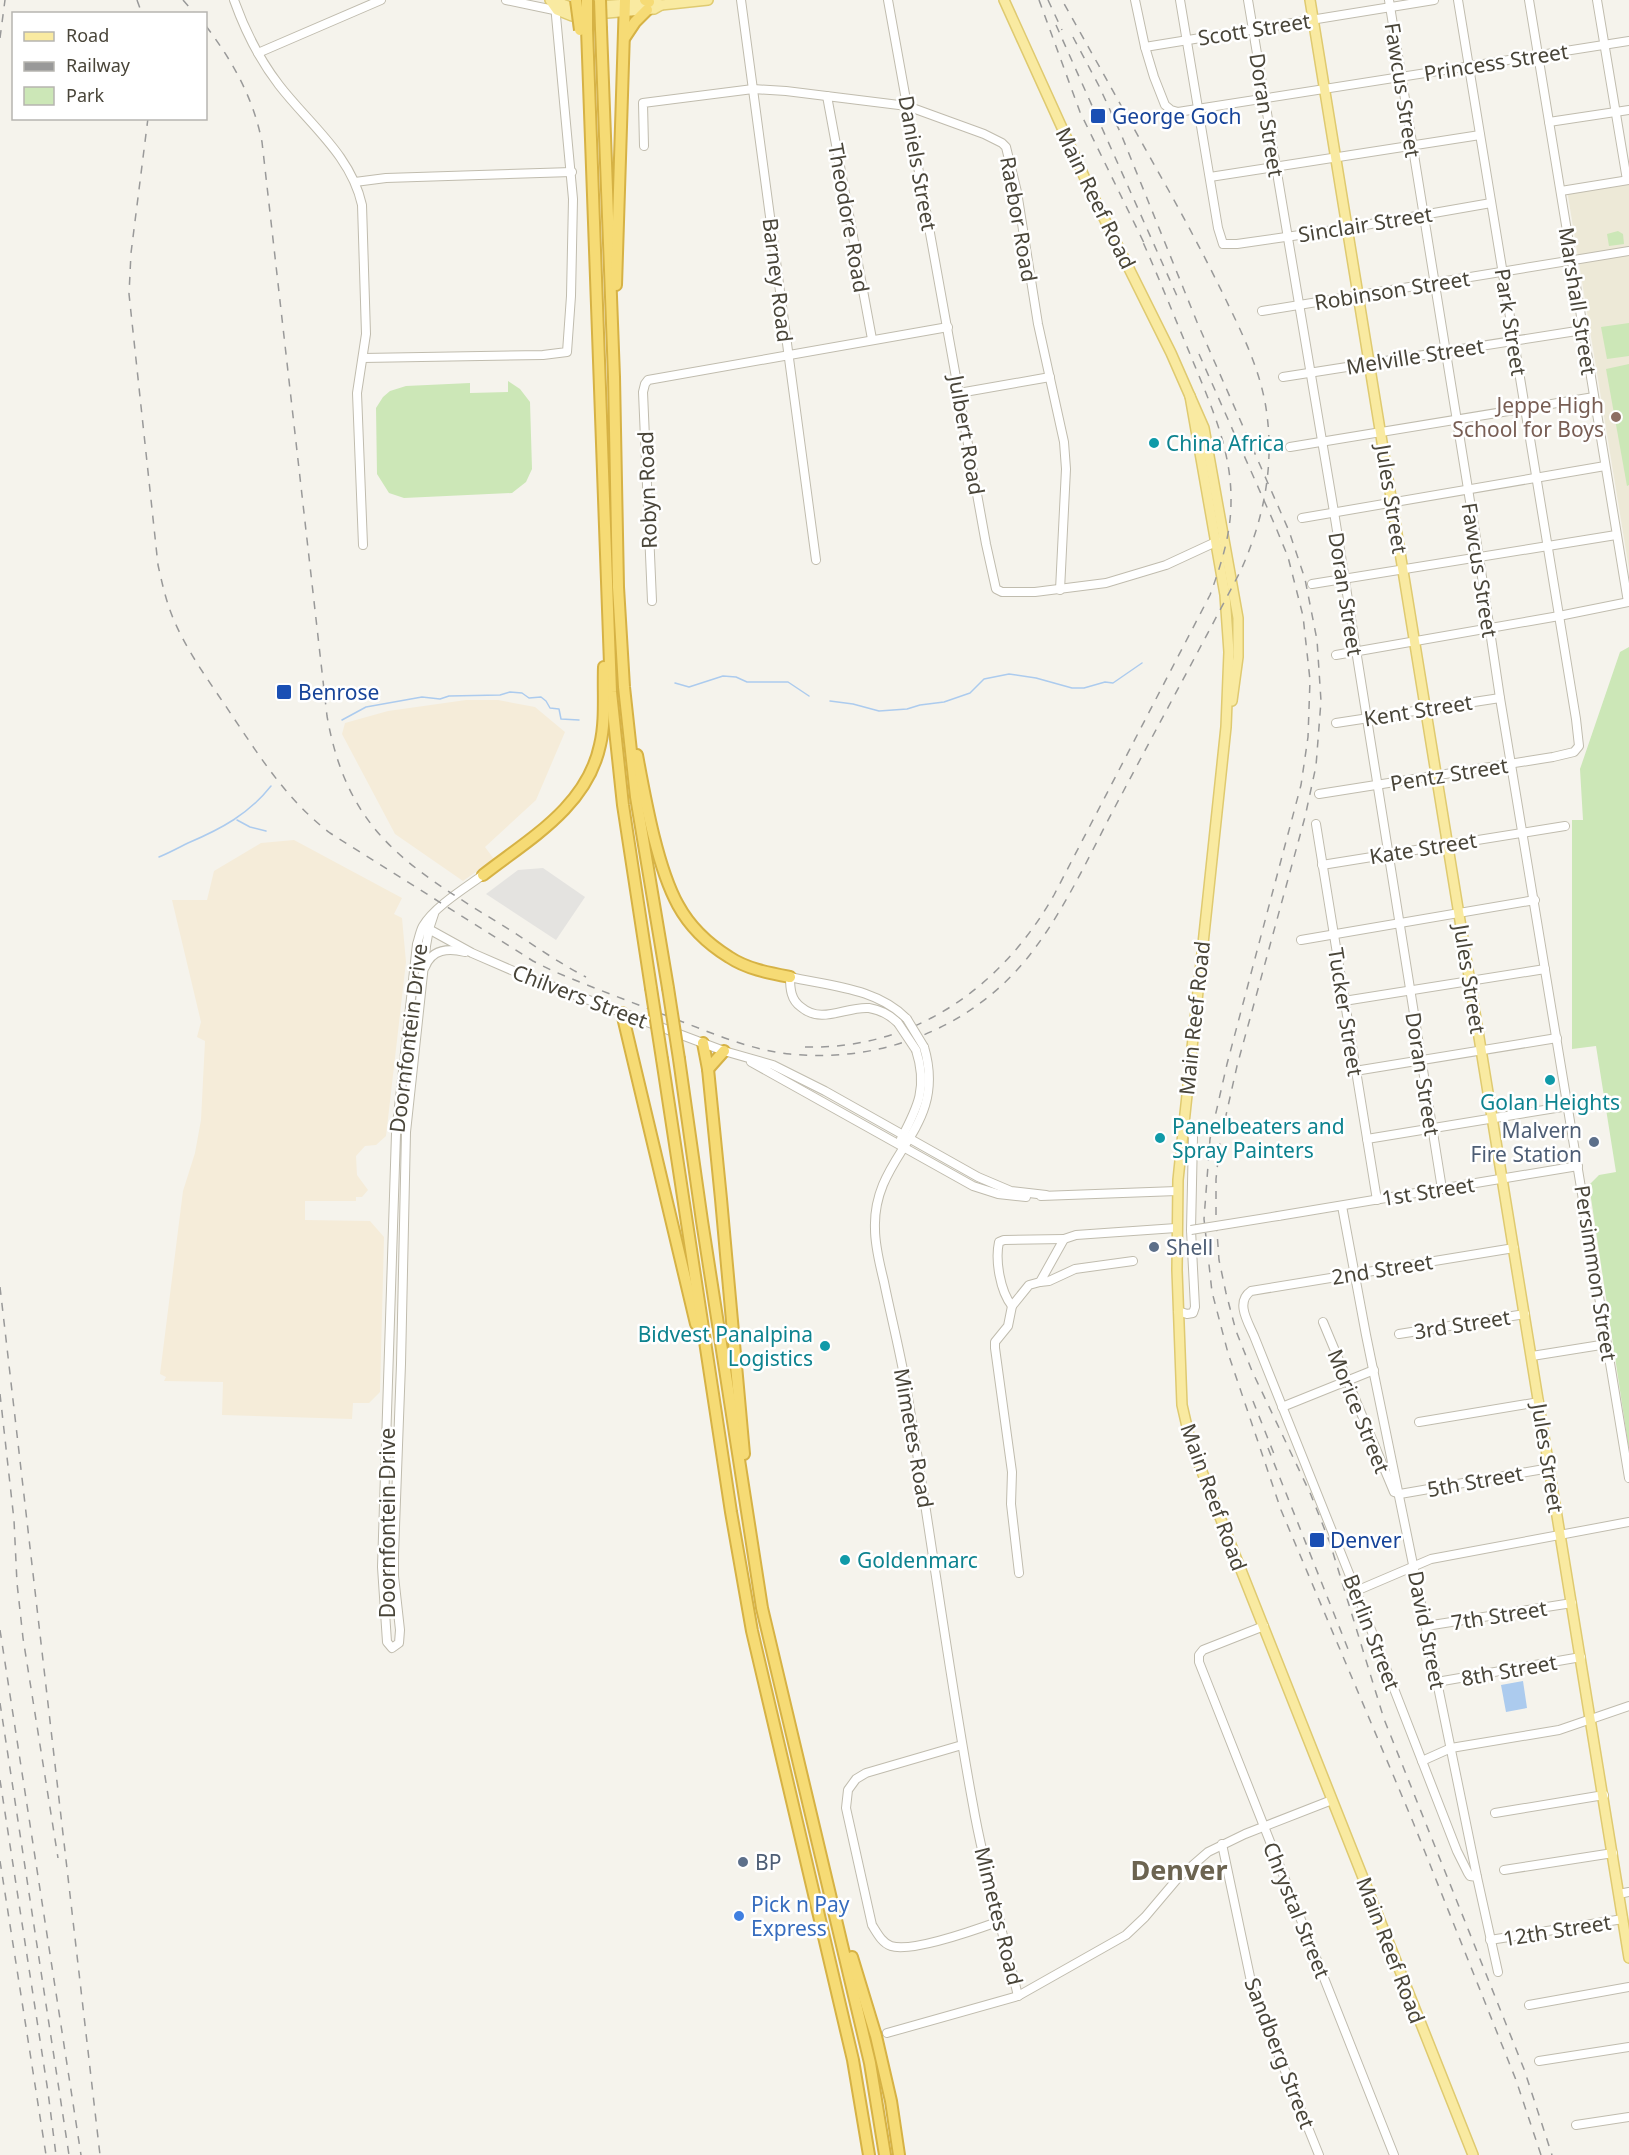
<svg xmlns="http://www.w3.org/2000/svg" width="1629" height="2155" viewBox="0 0 1629 2155" font-family="'Noto Sans',sans-serif">
<style>
.commercial{fill:#f5ecd9}
.education{fill:#ede9d7}
.green{fill:#cce7b7}
.parking{fill:#e4e3e0}
.water{fill:#accbee}
.lines{fill:none;stroke-linecap:round;stroke-linejoin:round}
.stream{stroke:#accbee;stroke-width:1.5}
.minor-casing{stroke:#c0bcae;stroke-width:10}
.major-casing{stroke:#dfca70;stroke-width:12}
.highway-casing{stroke:#d6b245;stroke-width:14}
.minor{stroke:#fff;stroke-width:8}
.major{stroke:#f9eaa1;stroke-width:9}
.highway{stroke:#f6db75;stroke-width:10}
.rail{stroke:#999;stroke-width:1.5;stroke-dasharray:8 8;stroke-linecap:butt}
.minor-bridge-casing{stroke:#c0bcae;stroke-width:10;stroke-linecap:butt}
.highway-bridge-casing{stroke:#d6b245;stroke-width:14;stroke-linecap:butt}
.minor-bridge{stroke:#fff;stroke-width:8}
.highway-bridge{stroke:#f6db75;stroke-width:10}
.transit-dot{fill:#1a4fb4;stroke:#fff;stroke-width:2}
.education-dot{fill:#8d6e63;stroke:#fff;stroke-width:2}
.culture-dot{fill:#0f9aa8;stroke:#fff;stroke-width:2}
.service-dot{fill:#5c6f8a;stroke:#fff;stroke-width:2}
.shop-dot{fill:#3f7fe0;stroke:#fff;stroke-width:2}
.labels{text-anchor:middle;dominant-baseline:central;stroke-width:5;stroke-linejoin:round;paint-order:stroke}
.street-label{font-size:21px;fill:#494539;stroke:#fff}
.transit-label{font-size:21px;fill:#164399;stroke:#fff;text-anchor:start}
.education-label{font-size:21px;fill:#785e54;stroke:#fff;text-anchor:end}
.culture-label{font-size:21px;fill:#0d838f;stroke:#fff;text-anchor:start}
.service-label{font-size:21px;fill:#4e5e75;stroke:#fff;text-anchor:start}
.shop-label{font-size:21px;fill:#366cbe;stroke:#fff;text-anchor:start}
.district-label{font-size:27px;font-weight:bold;fill:#6c6451;stroke:#fff}
</style>
<rect width="100%" height="100%" fill="#f5f3ec"/>
<g class="commercial">
<polygon points="466,700 498,700 535,707 565,732 536,800 485,847 494,859 463,881 395,834 342,734 345,723 388,711"/>
<polygon points="294,840 402,898 394,914 402,918 406,962 386,1136 376,1145 365,1146 356,1156 357,1175 368,1190 362,1197 356,1197 356,1201 305,1201 305,1220 370,1221 384,1237 380,1392 369,1403 353,1403 352,1419 222,1415 223,1382 164,1381 166,1377 160,1374 183,1191 195,1153 201,1120 205,1041 197,1037 201,1022 172,900 207,900 214,871 261,843"/>
</g>
<polygon class="education" points="1629,180 1629,569 1567,190"/>
<g class="green">
<polygon points="1618,231 1623,234 1624,244 1609,246 1607,234"/>
<polygon points="1629,323 1629,356 1607,359 1601,327"/>
<polygon points="1629,364 1629,485 1627,486 1606,369"/>
<polygon points="508,381 520,389 530,402 532,469 526,482 512,493 404,498 389,493 377,474 376,408 383,397 390,391 406,386 470,383 470,393 508,392"/>
<polygon points="1629,647 1629,1450 1589,1185 1599,1175 1616,1172 1596,1046 1572,1049 1572,820 1583,820 1580,769 1620,652"/>
</g>
<polygon class="parking" points="543,868 585,897 556,940 486,894 518,870"/>
<polygon class="water" points="1523,1681 1527,1708 1506,1712 1501,1685"/>
<g class="lines">
<g class="stream">
<polyline points="675,683 689,687 723,676 736,677 747,682 788,682 809,696"/>
<polyline points="830,701 853,704 879,711 907,709 920,705 944,702 970,693 984,679 1009,674 1036,678 1072,688 1084,688 1105,682 1113,683 1142,663"/>
<polyline points="342,720 366,707 422,697 440,699 449,696 500,695 510,692 522,693 529,698 541,697 546,701 550,708 559,709 561,719 579,720"/>
<polyline points="237,820 250,827 266,831"/>
<path d="M159 857C169 853 178 848 188 843 221 829 249 814 271 786"/>
</g>
<defs>
<g id="minor">
<path d="M234 0C245 31 259 59 279 85 309 124 351 155 362 205L366 334 357 393 363 545"/>
<polyline points="506,0 554,10"/>
<polyline points="741,0 816,560"/>
<polyline points="888,0 986,544 996,589 1002,592 1035,592 1106,583 1166,565 1220,540"/>
<polyline points="1135,0 1145,47 1154,77 1165,105 1171,110 1178,112 1629,41"/>
<polyline points="1180,0 1218,228 1223,244 1237,244 1348,228 1491,203"/>
<polyline points="1248,0 1334,512 1442,1189"/>
<polyline points="1389,0 1479,557 1500,698 1629,1478"/>
<polyline points="1529,0 1628,602"/>
<polyline points="1597,0 1627,180"/>
<polyline points="1145,47 1434,0"/>
<polyline points="258,53 381,0"/>
<polyline points="827,96 872,339"/>
<polyline points="1549,122 1629,110"/>
<polyline points="644,146 643,103 753,89 786,91 907,106 984,134 1002,143 1006,147 1017,192 1038,324 1064,442 1066,469 1060,590"/>
<polyline points="1210,177 1480,135"/>
<polyline points="355,182 386,178 572,172"/>
<polyline points="1561,191 1629,180"/>
<polyline points="1262,311 1629,251"/>
<polyline points="363,358 543,355 567,352 571,296 573,199 555,5"/>
<polyline points="1283,377 1583,330"/>
<polyline points="959,393 1050,377"/>
<polyline points="1290,447 1594,397"/>
<polyline points="1302,518 1605,466"/>
<polyline points="1312,584 1616,535"/>
<polyline points="652,601 643,392 645,384 648,380 948,327"/>
<polyline points="1336,655 1559,616 1629,602"/>
<polyline points="1336,723 1500,698"/>
<polyline points="1319,794 1553,757 1574,752 1579,746 1576,719 1458,0"/>
<polyline points="1316,824 1377,1200"/>
<polyline points="1322,865 1565,826"/>
<path d="M434 914 429 929 426 946 406 1132 401 1364 394 1554V1576L400 1630 399 1643 392 1648 387 1642 382 1567 396 1134 417 944C419 939 420 931 423 926 434 907 465 888 483 875"/>
<polyline points="425,927 472,953 525,976 724,1051 773,1065 825,1091 978,1177 1011,1191 1046,1195"/>
<polyline points="1301,940 1535,900"/>
<path d="M425 967C432 949 448 948 465 952"/>
<polyline points="1344,1001 1545,969"/>
<path d="M898 1023C890 1015 881 1010 869 1008 846 1006 822 1025 801 1007 791 1000 790 989 790 977 830 986 877 988 907 1019"/>
<path d="M924 1047C949 1131 872 1153 875 1229 875 1247 880 1265 884 1282 892 1321 902 1359 908 1398 931 1533 948 1670 973 1805 984 1869 1003 1932 1018 1996"/>
<polyline points="751,1062 973,1186 998,1194 1026,1197"/>
<polyline points="1355,1071 1557,1038"/>
<path d="M901 1139C918 1107 928 1087 916 1050"/>
<polyline points="1367,1139 1568,1106"/>
<polyline points="1041,1196 1177,1191"/>
<polyline points="1342,1206 1366,1335 1477,1877"/>
<polyline points="1278,1216 1578,1166"/>
<polyline points="1040,1282 1049,1281 1075,1269 1133,1261"/>
<path d="M1012 1306C1000 1291 995 1260 999 1242L1004 1240 1064 1239"/>
<polyline points="1178,1311 1187,1314 1193,1313 1195,1307 1191,1230 1193,1137 1190,1131 1182,1129"/>
<polyline points="1323,1322 1394,1492 1400,1494 1550,1468"/>
<polyline points="1399,1334 1525,1314"/>
<polyline points="1532,1356 1607,1344"/>
<polyline points="1282,1407 1374,1370"/>
<polyline points="1419,1422 1539,1402"/>
<polyline points="1019,1573 1011,1504 1012,1472 995,1348 995,1342 1008,1326 1012,1306 1029,1285 1040,1282 1064,1239 1076,1235 1176,1228"/>
<polyline points="1356,1591 1431,1559 1629,1522"/>
<polyline points="1264,1626 1203,1650 1199,1655 1199,1662 1394,2155"/>
<polyline points="1426,1626 1572,1603"/>
<polyline points="1437,1682 1581,1657"/>
<path d="M962 1745 866 1773 856 1779 848 1790 846 1808 872 1925C877 1933 882 1943 891 1946 912 1953 978 1929 1000 1921"/>
<polyline points="1422,1761 1451,1748 1559,1730 1629,1706"/>
<polyline points="1495,1813 1604,1795"/>
<polyline points="1222,1844 1253,1991 1319,2155"/>
<polyline points="1504,1870 1613,1853"/>
<polyline points="1619,1894 1629,1892"/>
<polyline points="1490,1940 1623,1919"/>
<path d="M1498 1972 1477 1877 1470 1876 1468 1873 1457 1851 1356 1591 1254 1336C1248 1322 1235 1302 1251 1291L1514 1248"/>
<polyline points="1529,2005 1629,1987"/>
<polyline points="887,2033 1018,1996 1126,1935 1145,1917 1178,1878 1208,1852 1245,1834 1332,1800"/>
<polyline points="1539,2061 1629,2047"/>
<polyline points="1576,2125 1629,2117"/>
</g>
<g id="major">
<polyline points="550,0 557,10 572,16 654,9 661,5"/>
<polyline points="559,0 562,4 573,8 653,2 661,5 708,0"/>
<polyline points="1004,0 1092,194 1171,353 1204,428 1238,618 1238,657 1232,701"/>
<polyline points="1310,0 1629,1958"/>
<polyline points="1190,396 1225,595 1229,652 1226,727 1178,1180 1177,1270 1182,1405 1191,1444 1473,2155"/>
</g>
<g id="highway">
<polyline points="645,0 649,2"/>
<polyline points="587,29 611,692 623,805 651,988"/>
<polyline points="601,29 614,377 618,587 624,687 636,797 668,988"/>
<polyline points="625,37 635,22 647,10"/>
<polyline points="616,285 625,0"/>
<path d="M637 755C645 798 657 867 678 905 690 927 708 944 729 957 747 969 769 973 790 977"/>
<path d="M483 875C529 839 587 807 600 745 606 720 603 693 604 667"/>
<polyline points="622,1013 696,1324"/>
<polyline points="703,1043 708,1069 721,1199 744,1454"/>
<polyline points="662,1059 731,1512 752,1631 853,2060 869,2155"/>
<polyline points="679,1059 702,1221 762,1608 870,2063 885,2155"/>
<polyline points="708,1069 724,1051"/>
<polyline points="852,1957 876,2036 891,2101 899,2155"/>
</g>
</defs>
<use href="#minor" class="minor-casing"/>
<use href="#major" class="major-casing"/>
<use href="#highway" class="highway-casing"/>
<use href="#minor" class="minor"/>
<use href="#major" class="major"/>
<use href="#highway" class="highway"/>
<g class="rail">
<polyline points="137,0 142,14"/>
<polyline points="183,0 195,14"/>
<polyline points="1039,0 1080,112 1146,247"/>
<polyline points="1048,0 1062,30"/>
<polyline points="1056,25 1177,296"/>
<path d="M206 26C233 62 253 97 262 142L327 716C347 830 405 865 497 922 527 940 555 961 586 977"/>
<polyline points="1073,37 1099,86 1121,134 1197,322 1289,531 1305,579 1317,640 1321,701 1316,766 1305,817 1237,1066 1220,1142 1216,1179 1216,1218 1219,1260 1226,1293 1236,1331 1252,1371 1311,1495 1330,1543 1384,1719 1524,2069 1552,2155"/>
<polyline points="0,38 5,0"/>
<path d="M148 118 131 253 129 294 158 565C162 583 166 601 173 618 188 654 212 685 233 717 262 760 288 801 330 833L533 961 553 971C593 988 634 1003 675 1019 712 1033 750 1050 790 1054 884 1064 979 1025 1035 948 1070 901 1095 843 1123 792 1162 718 1202 645 1241 570 1263 521 1274 469 1267 415 1262 374 1244 337 1226 300 1208 263 1189 227 1169 191 1133 127 1098 64 1062 0"/>
<polyline points="1199,354 1274,523 1288,557 1303,616 1310,680 1308,737 1301,785 1227,1064 1210,1139 1204,1219 1212,1292 1228,1353 1281,1510 1413,1822 1516,2080 1541,2155"/>
<path d="M805 1047C914 1050 1002 987 1054 895L1210 595C1221 565 1231 534 1231 502 1232 449 1209 401 1190 354 1174 316 1159 278 1142 240"/>
<polyline points="0,1287 100,2155"/>
<polyline points="0,1394 14,1520 17,1583 23,1638 58,1858"/>
<polyline points="1253,1401 1274,1454"/>
<polyline points="1268,1448 1348,1649"/>
<polyline points="0,1630 81,2155"/>
<polyline points="0,1703 69,2155"/>
<polyline points="0,1780 48,2092 56,2155"/>
<polyline points="0,1861 46,2155"/>
</g>
<defs>
<g id="minor-bridge">
<polyline points="907,1019 924,1047"/>
<polyline points="898,1023 916,1050"/>
<polyline points="1191,1230 1278,1216"/>
</g>
<g id="highway-bridge">
<polyline points="576,0 580,30"/>
<polyline points="587,0 587,29"/>
<polyline points="600,0 601,29"/>
<polyline points="651,988 662,1059"/>
<polyline points="668,988 679,1059"/>
</g>
</defs>
<use href="#minor-bridge" class="minor-bridge-casing"/>
<use href="#highway-bridge" class="highway-bridge-casing"/>
<use href="#minor-bridge" class="minor-bridge"/>
<use href="#highway-bridge" class="highway-bridge"/>
</g>
<g class="transit-dot">
<rect x="1090" y="108" width="16" height="16" rx="3"/>
<rect x="276" y="684" width="16" height="16" rx="3"/>
<rect x="1309" y="1532" width="16" height="16" rx="3"/>
</g>
<circle class="education-dot" cx="1616" cy="417" r="6"/>
<g class="culture-dot">
<circle cx="1154" cy="443" r="6"/>
<circle cx="1550" cy="1080" r="6"/>
<circle cx="1160" cy="1138" r="6"/>
<circle cx="825" cy="1346" r="6"/>
<circle cx="845" cy="1560" r="6"/>
</g>
<g class="service-dot">
<circle cx="1594" cy="1142" r="6"/>
<circle cx="1154" cy="1247" r="6"/>
<circle cx="743" cy="1862" r="6"/>
</g>
<circle class="shop-dot" cx="739" cy="1916" r="6"/>
<g class="labels">
<g class="street-label">
<text transform="translate(1254 29) rotate(-9)">Scott Street</text>
<text transform="translate(1496 62) rotate(-9)">Princess Street</text>
<text transform="translate(1403 90) rotate(81)">Fawcus Street</text>
<text transform="translate(1267 115) rotate(81)">Doran Street</text>
<text transform="translate(918 163) rotate(80)">Daniels Street</text>
<text transform="translate(1096 198) rotate(64)">Main Reef Road</text>
<text transform="translate(849 218) rotate(80)">Theodore Road</text>
<text transform="translate(1019 219) rotate(80)">Raebor Road</text>
<text transform="translate(1365 224) rotate(-9)">Sinclair Street</text>
<text transform="translate(778 280) rotate(83)">Barney Road</text>
<text transform="translate(1392 290) rotate(-9)">Robinson Street</text>
<text transform="translate(1578 301) rotate(81)">Marshall Street</text>
<text transform="translate(1511 322) rotate(81)">Park Street</text>
<text transform="translate(1415 356) rotate(-9)">Melville Street</text>
<text transform="translate(967 435) rotate(80)">Julbert Road</text>
<text transform="translate(647 490) rotate(-92)">Robyn Road</text>
<text transform="translate(1392 499) rotate(81)">Jules Street</text>
<text transform="translate(1480 570) rotate(81)">Fawcus Street</text>
<text transform="translate(1346 594) rotate(81)">Doran Street</text>
<text transform="translate(1418 710) rotate(-9)">Kent Street</text>
<text transform="translate(1449 774) rotate(-9)">Pentz Street</text>
<text transform="translate(1423 848) rotate(-9)">Kate Street</text>
<text transform="translate(1470 979) rotate(81)">Jules Street</text>
<text transform="translate(580 996) rotate(21)">Chilvers Street</text>
<text transform="translate(1346 1012) rotate(81)">Tucker Street</text>
<text transform="translate(1194 1018) rotate(-84)">Main Reef Road</text>
<text transform="translate(408 1038) rotate(-83)">Doornfontein Drive</text>
<text transform="translate(1423 1074) rotate(81)">Doran Street</text>
<text transform="translate(1428 1191) rotate(-9)">1st Street</text>
<text transform="translate(1382 1269) rotate(-9)">2nd Street</text>
<text transform="translate(1596 1273) rotate(81)">Persimmon Street</text>
<text transform="translate(1462 1324) rotate(-9)">3rd Street</text>
<text transform="translate(1359 1411) rotate(68)">Morice Street</text>
<text transform="translate(914 1438) rotate(80)">Mimetes Road</text>
<text transform="translate(1548 1458) rotate(81)">Jules Street</text>
<text transform="translate(1475 1481) rotate(-10)">5th Street</text>
<text transform="translate(1214 1497) rotate(70)">Main Reef Road</text>
<text transform="translate(387 1523) rotate(-90)">Doornfontein Drive</text>
<text transform="translate(1499 1615) rotate(-9)">7th Street</text>
<text transform="translate(1427 1630) rotate(79)">David Street</text>
<text transform="translate(1372 1632) rotate(69)">Berlin Street</text>
<text transform="translate(1509 1670) rotate(-10)">8th Street</text>
<text transform="translate(1297 1910) rotate(68)">Chrystal Street</text>
<text transform="translate(999 1916) rotate(76)">Mimetes Road</text>
<text transform="translate(1557 1930) rotate(-9)">12th Street</text>
<text transform="translate(1391 1950) rotate(69)">Main Reef Road</text>
<text transform="translate(1280 2053) rotate(69)">Sandberg Street</text>
</g>
<g class="transit-label">
<text x="1112" y="116">George Goch</text>
<text x="298" y="692">Benrose</text>
<text x="1330" y="1540">Denver</text>
</g>
<g class="education-label">
<text x="1604" y="405">Jeppe High<tspan x="1604" dy="24">School for Boys</tspan></text>
</g>
<g class="culture-label">
<text x="1166" y="443">China Africa</text>
<text x="1550" y="1102" text-anchor="middle">Golan Heights</text>
<text x="1172" y="1126">Panelbeaters and<tspan x="1172" dy="24">Spray Painters</tspan></text>
<text x="813" y="1334" text-anchor="end">Bidvest Panalpina<tspan x="813" dy="24">Logistics</tspan></text>
<text x="857" y="1560">Goldenmarc</text>
</g>
<g class="service-label">
<text x="1582" y="1130" text-anchor="end">Malvern<tspan x="1582" dy="24">Fire Station</tspan></text>
<text x="1166" y="1247">Shell</text>
<text x="755" y="1862">BP</text>
</g>
<g class="shop-label">
<text x="751" y="1904">Pick n Pay<tspan x="751" dy="24">Express</tspan></text>
</g>
<g class="district-label">
<text x="1179" y="1869">Denver</text>
</g>
</g>
<rect x="12" y="12" width="195" height="108" fill="#ffffff" stroke="#b6b5b0" stroke-width="1.5"/>
<rect x="24" y="32" width="30" height="9" fill="#f9eaa1" stroke="#b6b5b0" stroke-width="1.5"/>
<text x="66" y="42" font-size="18" fill="#494539">Road</text>
<rect x="24" y="62" width="30" height="9" fill="#999999" stroke="#b6b5b0" stroke-width="1.5"/>
<text x="66" y="72" font-size="18" fill="#494539">Railway</text>
<rect x="24" y="87" width="30" height="18" fill="#cce7b7" stroke="#b6b5b0" stroke-width="1.5"/>
<text x="66" y="102" font-size="18" fill="#494539">Park</text>
</svg>
